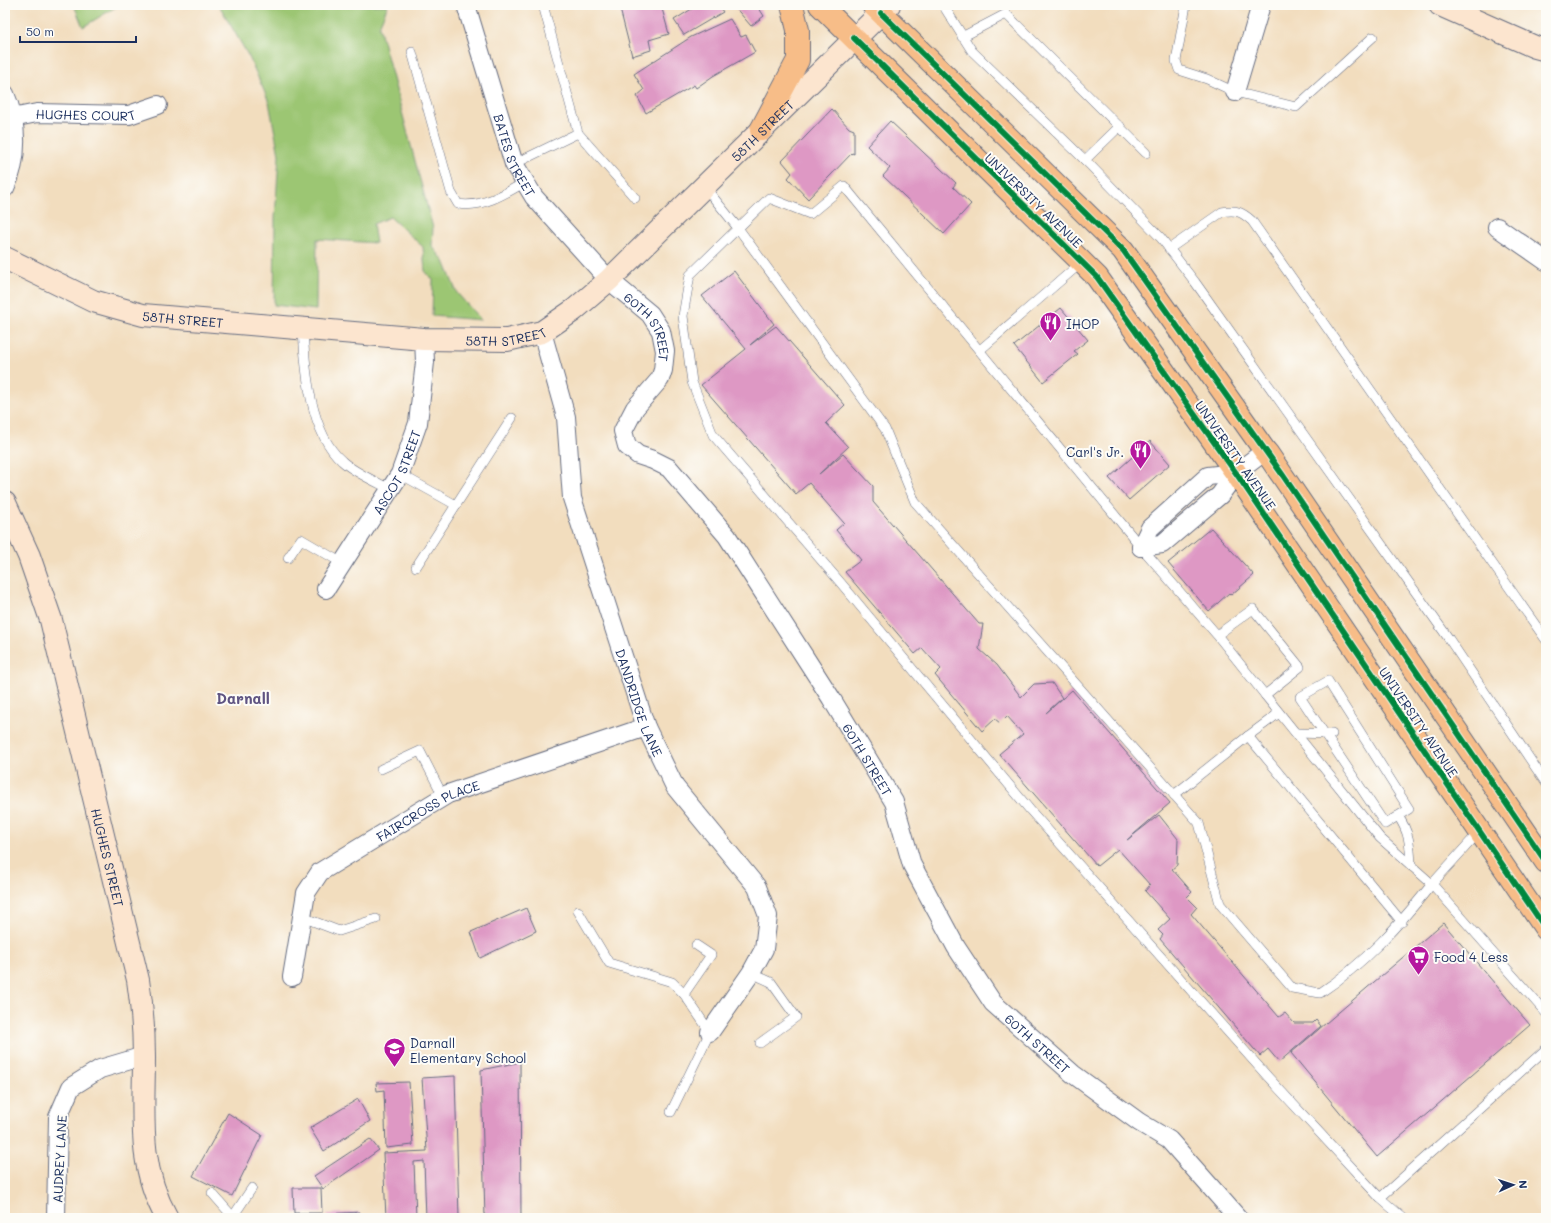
<svg xmlns="http://www.w3.org/2000/svg" width="1551" height="1223" viewBox="0 0 1551 1223" font-family="Mali,sans-serif">
<style>
.green{fill:#9cc673;stroke:#5c7a68}
.building{fill:#de98c4}
.lines{fill:none;stroke-linecap:round;stroke-linejoin:round}
.lane-casing{stroke:#666c80;stroke-width:10}
.street-casing{stroke:#666c80;stroke-width:20}
.secondary-casing{stroke:#666c80;stroke-width:24}
.primary-casing{stroke:#666c80;stroke-width:24}
.lane{stroke:#fff;stroke-width:9}
.street{stroke:#fff;stroke-width:18}
.secondary{stroke:#fce5cf;stroke-width:22}
.primary{stroke:#f7bd88;stroke-width:22}
.cycleway-casing{stroke:#fdfcf7;stroke-width:8}
.cycleway{stroke:#00873e;stroke-width:6}
.labels{text-anchor:middle;dominant-baseline:central;stroke-width:4;stroke-linejoin:round;paint-order:stroke}
.street-label{font-size:13px;fill:#1b2f5e;stroke:#fdfcf7}
.poi-label{font-size:13px;fill:#1b2f5e;stroke:#fdfcf7;text-anchor:start}
.quarter-label{font-size:15px;font-weight:bold;fill:#5f5482;stroke:#fdfcf7}
</style>
<rect width="100%" height="100%" fill="#fdfcf7"/>
<filter id="ink" filterUnits="userSpaceOnUse"><feTurbulence type="fractalNoise" baseFrequency=".025" numOctaves="2"/><feDisplacementMap in="SourceGraphic" scale="8" xChannelSelector="R" yChannelSelector="G"/><feConvolveMatrix kernelMatrix="1 2 1 2 8 2 1 2 1" color-interpolation-filters="sRGB"/></filter>
<filter id="wash" filterUnits="userSpaceOnUse"><feTurbulence type="fractalNoise" baseFrequency=".012" numOctaves="4" result="noise"/><feDisplacementMap in="SourceGraphic" scale="16" xChannelSelector="R" yChannelSelector="G"/><feGaussianBlur stdDeviation="0.9" result="paint"/><feColorMatrix in="noise" values="0 0 0 0 0 0 0 0 0 0 0 0 0 0 0 0 0 1.4 0 .05"/><feComposite in="paint" operator="in"/></filter>
<g filter="url(#wash)">
<rect width="100%" height="100%" fill="#f2ddbe"/>
<g class="green">
<polygon points="74,5 119,5 83,27"/>
<polygon points="219,5 388,5 379,26 433,228 432,246 444,261 457,293 481,320 432,316 433,280 425,271 423,247 390,217 373,224 376,243 317,239 316,310 274,305 275,218 279,155 269,102 249,57"/>
</g>
<g id="blocks">
<g class="building">
<polygon points="619,5 661,5 669,34 649,40 651,50 632,56"/>
<polygon points="698,5 718,5 723,12 684,35 674,20"/>
<polygon points="733,5 757,5 764,16 751,26"/>
<polygon points="730,19 741,37 746,35 755,52 713,76 696,88 694,85 646,113 637,96 644,90 634,74 691,37"/>
<polygon points="832,109 849,128 854,130 854,154 852,153 808,199 788,178 792,173 782,161"/>
<polygon points="890,121 956,183 953,187 971,204 944,234 883,176 890,168 867,146"/>
<polygon points="734,271 774,324 750,345 776,326 845,405 826,423 848,447 819,474 843,454 873,486 873,502 979,624 983,624 979,649 997,665 1021,697 1034,684 1052,683 1062,698 1046,713 1072,690 1170,803 1127,840 1159,815 1178,839 1177,865 1172,869 1192,892 1187,897 1197,907 1191,914 1279,1017 1285,1013 1294,1023 1313,1023 1316,1020 1321,1026 1279,1062 1268,1049 1260,1056 1160,939 1163,935 1158,930 1170,919 1145,891 1150,885 1118,849 1097,866 999,754 1023,734 1007,716 1000,723 995,719 982,731 935,675 941,669 922,648 915,654 845,572 861,560 836,530 844,523 809,483 796,494 701,385 746,349 702,296"/>
<polygon points="1061,308 1088,340 1074,351 1078,354 1043,382 1014,346"/>
<polygon points="1150,441 1170,464 1129,500 1109,478"/>
<polygon points="1211,528 1254,575 1231,595 1229,593 1209,611 1168,563"/>
<polygon points="526,908 536,931 480,958 471,932"/>
<polygon points="1443,923 1530,1025 1377,1157 1291,1053"/>
<polygon points="520,1062 521,1218 485,1218 481,1070"/>
<polygon points="455,1076 459,1218 426,1218 424,1161 414,1162 416,1218 386,1218 383,1153 427,1151 422,1078"/>
<polygon points="409,1082 413,1145 386,1148 384,1090 377,1091 376,1083"/>
<polygon points="358,1099 370,1121 324,1151 310,1128"/>
<polygon points="228,1113 262,1135 232,1196 193,1176"/>
<polygon points="370,1139 379,1150 323,1189 314,1176"/>
<polygon points="293,1188 321,1188 322,1213 294,1213"/>
<polygon points="359,1212 359,1218 328,1218 327,1214"/>
</g>
</g>
</g>
<g filter="url(#ink)">
<use href="#blocks" fill-opacity="0" stroke="#666c80" stroke-width="1"/>
<g class="lines">
<defs>
<g id="lane">
<polyline points="943,5 972,51 1091,166 1161,238 1195,282 1449,639 1546,783"/>
<polyline points="1186,5 1176,61 1179,70 1207,79 1235,92 1296,107 1373,37"/>
<polyline points="962,37 1006,14 1146,153"/>
<path d="M412 52 451 192 458 204C482 208 505 194 525 182"/>
<polyline points="578,133 635,198"/>
<polyline points="1085,160 1120,126"/>
<polyline points="514,164 578,133 543,5"/>
<path d="M704 186 738 228 885 429 915 502 1199 823 1220 904 1292 988 1320 993C1364 964 1399 925 1432 884L1380 838 1265 695"/>
<path d="M1169 249 1222 212C1236 209 1242 212 1252 221L1546 640"/>
<path d="M303 329C305 369 310 433 342 461 355 473 375 481 390 489"/>
<polyline points="980,350 1082,262"/>
<polyline points="400,474 456,505"/>
<polyline points="288,558 301,539 342,563"/>
<polyline points="416,567 512,418"/>
<polyline points="1217,635 1253,609 1300,667 1265,695 1217,635 1141,547 844,186 810,214 769,198 690,275 683,316 692,382 713,435 840,582 1030,810 1268,1077 1380,1198"/>
<polygon points="1328,681 1409,809 1385,824 1300,697"/>
<polyline points="1296,733 1332,734"/>
<polyline points="1248,736 1279,713"/>
<polyline points="381,769 420,751 443,796"/>
<polyline points="1174,795 1248,736 1402,922"/>
<path d="M1398 816C1410 833 1410 846 1411 866"/>
<polyline points="1480,831 1432,884 1546,1013"/>
<polyline points="578,911 609,963 672,982 684,994"/>
<polyline points="302,917 339,931 376,919"/>
<polyline points="751,973 771,982 796,1017 760,1043"/>
<polyline points="671,1112 710,1032 684,994 711,955 696,945"/>
<polyline points="212,1193 233,1217"/>
<polyline points="232,1218 252,1188"/>
<polyline points="1403,1218 1380,1198 1546,1049"/>
</g>
<g id="street">
<path id="s1" d="M466 5 514 164 534 197 609 280 650 314 661 331 665 351 663 370 660 379 635 408 623 431 627 446 638 455 653 460 669 468 727 536 831 698 894 802 912 865 956 947 993 1003 1073 1074 1139 1122 1169 1140 1238 1218"/>
<polyline points="1235,92 1261,5"/>
<path d="M5 94C18 123 19 159 5 188"/>
<path id="s2" d="M12 118 37 113 129 115 158 105"/>
<polyline points="1497,227 1546,261"/>
<path id="s3" d="M542 332 566 417 572 498 646 727 675 787 757 887 768 916 764 949 751 973 710 1032"/>
<polyline points="1141,547 1162,544 1220,495 1236,473 1265,451"/>
<polyline points="1141,547 1150,528 1208,476 1236,473"/>
<path id="s4" d="M326 589 400 474 418 423 425 362 424 339"/>
<path id="s5" d="M292 977 306 893 320 872 448 794 646 727"/>
<polyline points="56,1218 58,1117 71,1087 100,1069 144,1056"/>
</g>
<g id="secondary">
<polyline points="1440,5 1535,47 1546,50"/>
<path id="s6" d="M5 258 93 301 143 315 424 339 507 340 542 332 574 310 609 280 889 5"/>
<path id="s7" d="M5 503 29 556 51 620 138 980C142 1006 144 1031 144 1057 144 1115 137 1165 167 1218"/>
</g>
<g id="primary">
<polyline points="820,5 1097,277 1236,473 1546,929"/>
<polyline points="873,5 1123,250 1265,451"/>
<polyline points="761,130 798,60 798,30 792,5"/>
<polyline points="1267,453 1546,862"/>
</g>
</defs>
<use href="#lane" class="lane-casing"/>
<use href="#street" class="street-casing"/>
<use href="#secondary" class="secondary-casing"/>
<use href="#primary" class="primary-casing"/>
<use href="#lane" class="lane"/>
<use href="#street" class="street"/>
<use href="#secondary" class="secondary"/>
<use href="#primary" class="primary"/>
<defs>
<g id="cycleway">
<polyline points="881,13 1123,250 1282,474 1546,862"/>
<polyline points="854,38 1097,277 1236,473 1546,929"/>
</g>
</defs>
<use href="#cycleway" class="cycleway-casing"/>
<use href="#cycleway" class="cycleway"/>
</g>
</g>
<defs>
<symbol id="restaurant-pin" viewBox="-11 -11 22 30"><path d="M0 17L-7.5 6A9.5 9.5 0 1 1 7.5 6Z" fill="#b5179e" stroke="#fdfcf7"/><path d="M-5-6h1v4h1v-4h1v4h1v-4h1v5L-1.5 .5V6h-2V.5L-5-1ZM5-6V6H3V1.5H1.5Q1.5-4 5-6Z" fill="#fff"/></symbol>
<symbol id="supermarket-pin" viewBox="-11 -11 22 30"><path d="M0 17L-7.5 6A9.5 9.5 0 1 1 7.5 6Z" fill="#b5179e" stroke="#fdfcf7"/><path d="M-6-5.5h2.5l.6 2H6L4.5 2H-2.5L-4.4-4H-6ZM-1.5 3.2a1.3 1.3 0 1 0 .1 0ZM3 3.2a1.3 1.3 0 1 0 .1 0Z" fill="#fff"/></symbol>
<symbol id="school-pin" viewBox="-11 -11 22 30"><path d="M0 17L-7.5 6A9.5 9.5 0 1 1 7.5 6Z" fill="#b5179e" stroke="#fdfcf7"/><path d="M0-5L7-2L0 1L-7-2ZM-4 1L0 2.5L4 1V4Q0 6-4 4Z" fill="#fff"/></symbol>
</defs>
<g fill-rule="evenodd">
<use href="#restaurant-pin" x="1038" y="310" width="25" height="34"/>
<use href="#restaurant-pin" x="1128" y="438" width="25" height="34"/>
<use href="#supermarket-pin" x="1406" y="944" width="25" height="34"/>
<use href="#school-pin" x="382" y="1036" width="25" height="34"/>
</g>
<g class="labels">
<g class="street-label">
<text stroke="none"><textPath href="#s2" startOffset="74">HUGHES COURT</textPath></text>
<text stroke="none"><textPath href="#s6" startOffset="850">58TH STREET</textPath></text>
<text stroke="none"><textPath href="#s1" startOffset="158">BATES STREET</textPath></text>
<text transform="translate(1034 200) rotate(44)">UNIVERSITY AVENUE</text>
<text stroke="none"><textPath href="#s6" startOffset="190">58TH STREET</textPath></text>
<text stroke="none"><textPath href="#s1" startOffset="380">60TH STREET</textPath></text>
<text stroke="none"><textPath href="#s6" startOffset="514">58TH STREET</textPath></text>
<text transform="translate(1236 455) rotate(55)">UNIVERSITY AVENUE</text>
<text stroke="none"><textPath href="#s4" startOffset="137">ASCOT STREET</textPath></text>
<text stroke="none"><textPath href="#s3" startOffset="385">DANDRIDGE LANE</textPath></text>
<text transform="translate(1419 722) rotate(56)">UNIVERSITY AVENUE</text>
<text stroke="none"><textPath href="#s1" startOffset="920">60TH STREET</textPath></text>
<text stroke="none"><textPath href="#s5" startOffset="235">FAIRCROSS PLACE</textPath></text>
<text stroke="none"><textPath href="#s7" startOffset="370">HUGHES STREET</textPath></text>
<text stroke="none"><textPath href="#s1" startOffset="1256">60TH STREET</textPath></text>
<text transform="translate(59 1159) rotate(-87)">AUDREY LANE</text>
</g>
<g class="poi-label">
<text x="1066" y="323">IHOP</text>
<text x="1124" y="451" text-anchor="end">Carl's Jr.</text>
<text x="1434" y="956">Food 4 Less</text>
<text x="410" y="1042">Darnall<tspan x="410" dy="15">Elementary School</tspan></text>
</g>
<g class="quarter-label">
<text x="243" y="698">Darnall</text>
</g>
</g>
<rect width="1551" height="1223" fill="none" stroke="#fdfcf7" stroke-width="20"/>
<g transform="translate(1513 1185) rotate(87)" stroke="#fdfcf7" stroke-width="3" paint-order="stroke">
<path d="M0-3L7 15L0 10L-7 15Z" fill="#1b2f5e"/>
<text y="-6" font-size="11" font-weight="bold" text-anchor="middle" fill="#1b2f5e">N</text>
</g>
<path d="M20 36v6h116v-6" fill="none" stroke="#1b2f5e" stroke-width="2"/>
<text x="26" y="36" font-size="12" fill="#1b2f5e" stroke="#fdfcf7" stroke-width="3" paint-order="stroke">50 m</text>
</svg>
